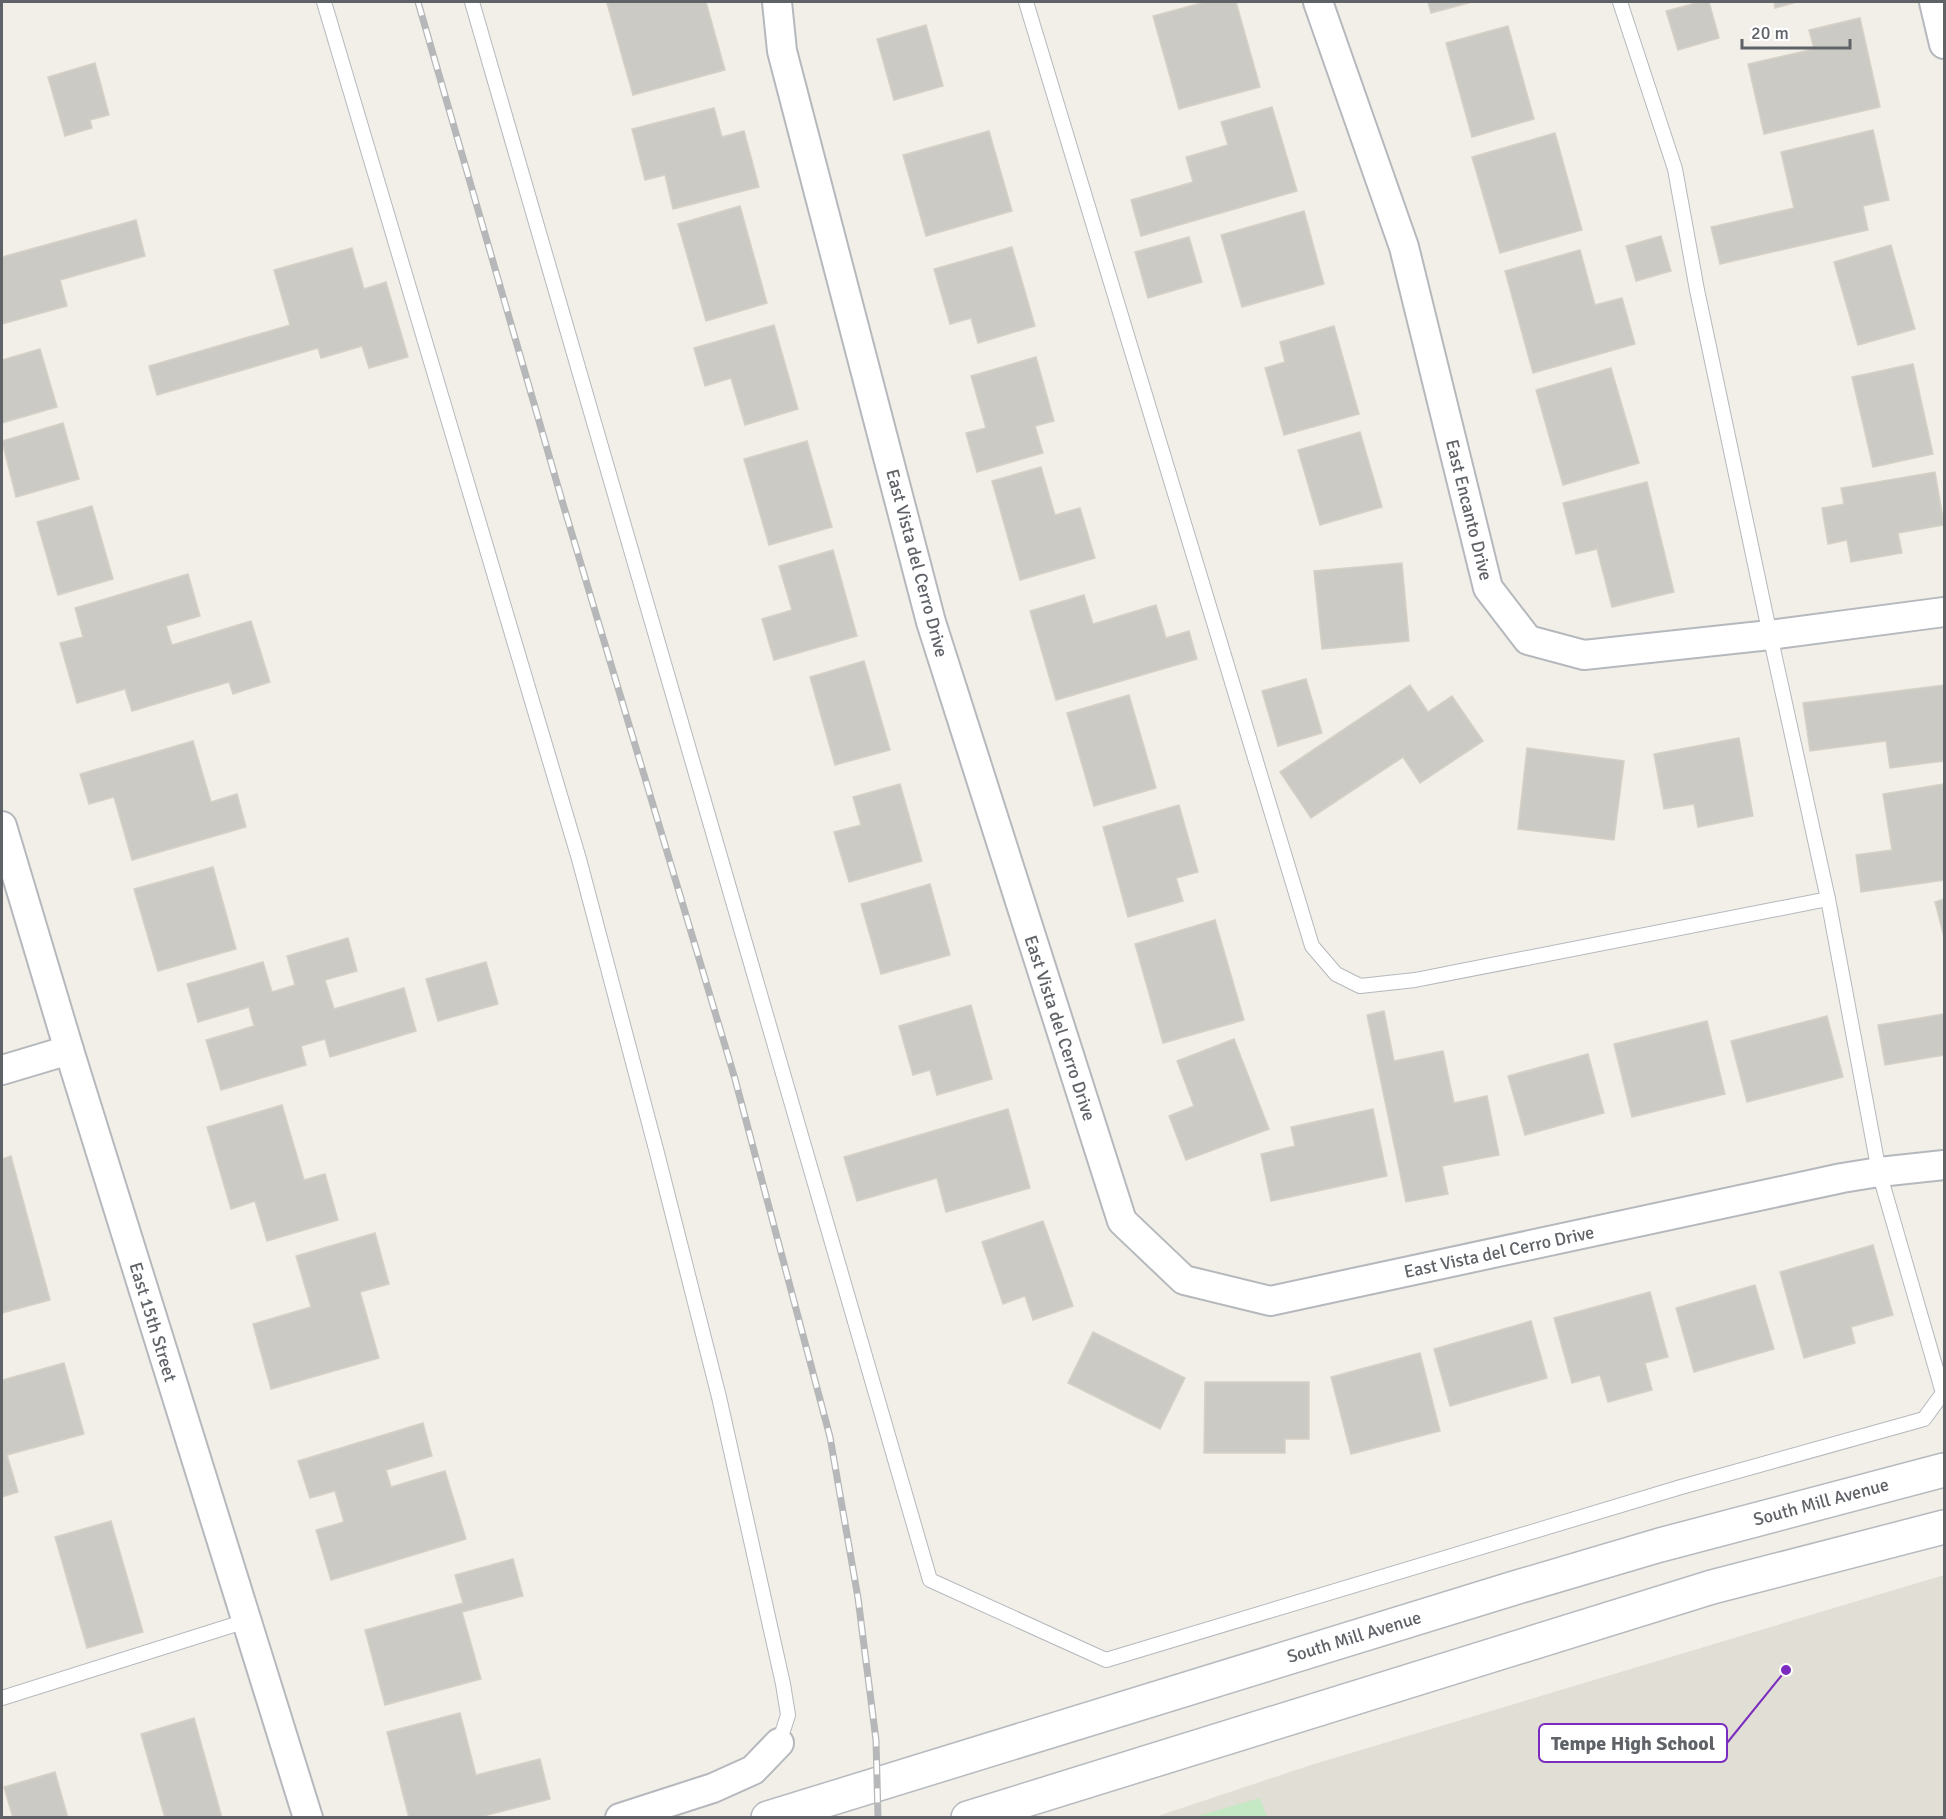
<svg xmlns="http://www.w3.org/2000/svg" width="1946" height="1819" viewBox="0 0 1946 1819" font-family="Signika,sans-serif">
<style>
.education{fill:#e1ded6}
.green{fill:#c5e8c5}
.building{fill:#cccac5;stroke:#d6d1c6;stroke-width:1.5}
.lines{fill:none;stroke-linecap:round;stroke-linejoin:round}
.service-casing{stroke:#b5b8bc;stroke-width:16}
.minor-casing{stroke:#b5b8bc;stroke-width:32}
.secondary-casing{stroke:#b6babf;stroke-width:36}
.service{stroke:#fff;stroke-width:14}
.minor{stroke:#fff;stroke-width:28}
.secondary{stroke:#fff;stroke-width:33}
.rail-casing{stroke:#b6b7b8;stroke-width:7}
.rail{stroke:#fff;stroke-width:4.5;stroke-dasharray:14;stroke-linecap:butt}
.labels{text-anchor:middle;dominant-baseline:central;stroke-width:5;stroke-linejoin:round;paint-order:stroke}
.street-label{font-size:18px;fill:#5f6368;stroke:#fff}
.leader{fill:none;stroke:#7b2cbf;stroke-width:2}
.callout-dot{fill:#7b2cbf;stroke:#fff;stroke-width:2}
.callout{fill:#fff;stroke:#7b2cbf;stroke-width:2}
.callout-label{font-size:20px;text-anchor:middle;font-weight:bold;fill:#5f6368}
</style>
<rect width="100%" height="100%" fill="#f1efe8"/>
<polygon class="education" points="1944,1575 1944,1817 1152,1818 1311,1765"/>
<polygon class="green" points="1260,1798 1267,1817 1196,1817 1201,1815"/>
<g class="building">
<polygon points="612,2 706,2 725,70 633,95 607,3"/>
<polygon points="1205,2 1236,2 1260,87 1179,109 1153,16"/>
<polygon points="1428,2 1472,2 1431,13"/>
<polygon points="1700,2 1709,2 1719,38 1678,50 1666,11"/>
<polygon points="1774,2 1797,2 1775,8"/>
<polygon points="1860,18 1880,107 1764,134 1748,64 1814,49 1809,30"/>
<polygon points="926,25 943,86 894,100 877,39"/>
<polygon points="1508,26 1534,119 1472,137 1446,43"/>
<polygon points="95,63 109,115 90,120 92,128 65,136 48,77"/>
<polygon points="1272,107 1297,191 1141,236 1131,200 1193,182 1186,157 1228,145 1221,122"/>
<polygon points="714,108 722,137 744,131 759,187 673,209 665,175 645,180 632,129"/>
<polygon points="1873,130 1889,200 1863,206 1868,230 1720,264 1711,227 1794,208 1781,152"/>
<polygon points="989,131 1012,211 926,236 903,155"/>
<polygon points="1555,133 1582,230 1500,253 1472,157"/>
<polygon points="740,206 767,303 706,321 678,224"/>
<polygon points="1304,211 1324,284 1242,307 1221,235"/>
<polygon points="136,220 145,256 60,280 67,306 2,324 2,257"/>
<polygon points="1661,236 1671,271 1636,281 1626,246"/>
<polygon points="1189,237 1202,282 1148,298 1135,252"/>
<polygon points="1891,245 1915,329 1858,345 1834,262"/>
<polygon points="1012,247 1035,326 978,343 971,318 950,324 934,269"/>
<polygon points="352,248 364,289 386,282 408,357 369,368 362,346 321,358 318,348 157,395 149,366 290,325 274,270"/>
<polygon points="1580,250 1595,305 1622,298 1635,344 1533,373 1505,271"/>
<polygon points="774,325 798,409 745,425 731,378 705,386 694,348"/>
<polygon points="1334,326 1359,414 1284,435 1265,368 1285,362 1280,342"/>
<polygon points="40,349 57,407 2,423 2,360"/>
<polygon points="1036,357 1054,421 1035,426 1043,453 977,472 966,433 986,428 971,376"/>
<polygon points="1913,364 1933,454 1873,467 1852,377"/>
<polygon points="1611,368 1639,463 1563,485 1536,390"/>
<polygon points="63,423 79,479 16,497 2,441"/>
<polygon points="1360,432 1382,507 1320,525 1298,450"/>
<polygon points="807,441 832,527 769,545 744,459"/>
<polygon points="1041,467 1055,515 1080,508 1095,558 1020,580 992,481"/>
<polygon points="1935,472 1944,525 1898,533 1902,553 1851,562 1847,540 1828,544 1822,508 1844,504 1841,488"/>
<polygon points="1647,482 1674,592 1612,607 1597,549 1576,554 1563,503"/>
<polygon points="92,506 113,579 58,595 37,522"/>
<polygon points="833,550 857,636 774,660 762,619 792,610 779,566"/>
<polygon points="1402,563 1409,641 1322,649 1314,571"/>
<polygon points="188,574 200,616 166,626 172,645 251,621 270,682 233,694 229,682 132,711 125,689 77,703 60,643 83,637 75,608"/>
<polygon points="1084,595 1093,624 1156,605 1166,638 1189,631 1197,659 1056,700 1030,611"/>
<polygon points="864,661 890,750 835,765 810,677"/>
<polygon points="1306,679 1322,733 1278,746 1262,691"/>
<polygon points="1410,685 1428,712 1452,696 1483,741 1420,783 1403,757 1311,818 1280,772"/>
<polygon points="1944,685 1944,761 1890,768 1886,741 1810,751 1803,703"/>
<polygon points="1129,695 1156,788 1094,806 1067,713"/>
<polygon points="1739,738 1753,816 1698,827 1694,804 1664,809 1654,754"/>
<polygon points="193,741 211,802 237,794 246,827 132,860 114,797 89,804 80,774"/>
<polygon points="1527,748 1624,761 1614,840 1518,829"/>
<polygon points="900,784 922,861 849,882 834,832 861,825 853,797"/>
<polygon points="1944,784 1944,880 1861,892 1856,855 1892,850 1883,794"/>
<polygon points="1179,805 1198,872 1176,878 1183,901 1128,917 1103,827"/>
<polygon points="213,867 236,949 158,971 134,889"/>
<polygon points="930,884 950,955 881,974 861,904"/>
<polygon points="1944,899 1944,937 1935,902"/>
<polygon points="1215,920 1244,1020 1163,1043 1135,944"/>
<polygon points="348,938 357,971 325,980 334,1009 404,988 416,1031 330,1057 325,1039 301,1046 306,1065 221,1090 206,1040 254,1026 249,1007 198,1022 187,984 263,962 272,992 295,985 287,956"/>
<polygon points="486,962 498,1004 438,1021 426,979"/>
<polygon points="971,1005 992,1079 937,1095 930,1070 913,1075 899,1026"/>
<polygon points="1384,1011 1394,1061 1443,1051 1454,1103 1487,1096 1499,1155 1442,1166 1448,1194 1406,1202 1367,1015"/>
<polygon points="1944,1014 1944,1055 1885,1065 1878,1025"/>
<polygon points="1827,1016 1843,1077 1747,1102 1731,1041"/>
<polygon points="1707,1021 1725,1094 1632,1117 1614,1044"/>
<polygon points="1234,1039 1269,1129 1186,1160 1169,1116 1194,1106 1177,1061"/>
<polygon points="1588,1054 1604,1113 1525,1135 1508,1076"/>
<polygon points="282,1105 304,1180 325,1174 338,1220 267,1241 255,1201 231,1209 207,1127"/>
<polygon points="1008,1109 1030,1188 946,1212 937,1178 857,1201 844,1157"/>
<polygon points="1373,1109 1387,1176 1271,1201 1261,1154 1295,1146 1291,1127"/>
<polygon points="11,1156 50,1300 2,1313 2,1159"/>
<polygon points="1043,1221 1073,1306 1033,1320 1025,1296 1003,1304 982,1242"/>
<polygon points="375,1233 389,1284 360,1292 379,1358 271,1389 253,1324 311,1307 296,1256"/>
<polygon points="1873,1245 1893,1315 1851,1327 1855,1343 1804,1358 1780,1272"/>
<polygon points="1755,1285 1774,1349 1694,1372 1676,1308"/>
<polygon points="1650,1292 1668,1357 1645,1363 1652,1390 1608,1402 1600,1375 1572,1383 1554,1318"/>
<polygon points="1531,1321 1547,1378 1450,1406 1434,1349"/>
<polygon points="1093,1332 1185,1378 1160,1429 1068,1383"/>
<polygon points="1420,1353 1440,1431 1351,1454 1331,1377"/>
<polygon points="64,1363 84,1434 7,1455 18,1492 2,1497 2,1380"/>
<polygon points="1205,1382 1309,1382 1309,1439 1285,1439 1285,1453 1204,1453"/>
<polygon points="423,1423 432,1456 386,1470 391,1487 445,1471 466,1539 331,1580 316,1530 344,1522 335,1491 310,1498 298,1461"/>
<polygon points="111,1521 143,1632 87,1648 55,1537"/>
<polygon points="513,1559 523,1596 462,1612 481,1679 385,1705 365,1630 463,1603 455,1575"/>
<polygon points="460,1713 476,1775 540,1759 550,1799 476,1818 409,1818 387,1732"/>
<polygon points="194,1718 222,1818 165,1818 141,1734"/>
<polygon points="55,1772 68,1818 13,1818 4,1787"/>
</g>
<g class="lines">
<defs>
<g id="service">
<polyline points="324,2 579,859 657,1153 719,1397 783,1684 788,1715 779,1743"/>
<polyline points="472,2 930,1580 1106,1660 1681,1487 1924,1419 1943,1393 1879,1172 1828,899 1770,635 1697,290 1675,169 1620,2"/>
<polyline points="1026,2 1312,946 1336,974 1360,986 1415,980 1828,899"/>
<polyline points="2,1698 246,1621"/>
</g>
<g id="minor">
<polyline points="777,2 782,51 931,622 1122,1221 1184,1280 1270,1301 1842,1178 1879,1172 1944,1165"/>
<polyline points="1318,2 1404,247 1488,588 1528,640 1584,655 1770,635 1944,612"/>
<polyline points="1934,2 1944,44"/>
<polyline points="2,826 69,1050 308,1818"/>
<polyline points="2,1070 69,1050"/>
<polyline points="620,1818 713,1788 753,1770 779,1743"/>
</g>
<g id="secondary">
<polyline points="768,1818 1511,1589 1660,1545 1944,1470"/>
<polyline points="968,1818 1712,1587 1944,1527"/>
</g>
</defs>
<use href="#service" class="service-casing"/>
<use href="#minor" class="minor-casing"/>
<use href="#secondary" class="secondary-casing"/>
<use href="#service" class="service"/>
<use href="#minor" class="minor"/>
<use href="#secondary" class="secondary"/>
<defs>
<polyline id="rail" points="418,2 563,504 735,1079 830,1437 858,1598 876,1740 878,1818"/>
</defs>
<use href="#rail" class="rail-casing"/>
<use href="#rail" class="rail"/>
</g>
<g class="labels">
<g class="street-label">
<text transform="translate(1469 510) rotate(76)">East Encanto Drive</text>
<text transform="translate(917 563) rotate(75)">East Vista del Cerro Drive</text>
<text transform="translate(1060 1028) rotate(72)">East Vista del Cerro Drive</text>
<text transform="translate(1499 1252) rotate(-12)">East Vista del Cerro Drive</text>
<text transform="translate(153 1322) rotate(73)">East 15th Street</text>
<text transform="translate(1821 1502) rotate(-15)">South Mill Avenue</text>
<text transform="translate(1354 1637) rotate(-17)">South Mill Avenue</text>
</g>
</g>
<path class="leader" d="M1786 1670L1727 1743"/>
<circle class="callout-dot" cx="1786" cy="1670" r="6"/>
<rect class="callout" x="1539" y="1724" width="188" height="38" rx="6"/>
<g class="callout-label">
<text x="1633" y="1750">Tempe High School</text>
</g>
<rect width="1946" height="1819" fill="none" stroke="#5f6368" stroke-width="6"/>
<path d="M1742 39v9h108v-9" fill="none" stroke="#5f6368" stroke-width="3"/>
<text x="1751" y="39" font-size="18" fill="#5f6368" stroke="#ffffff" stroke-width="4.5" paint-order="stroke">20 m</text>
</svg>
